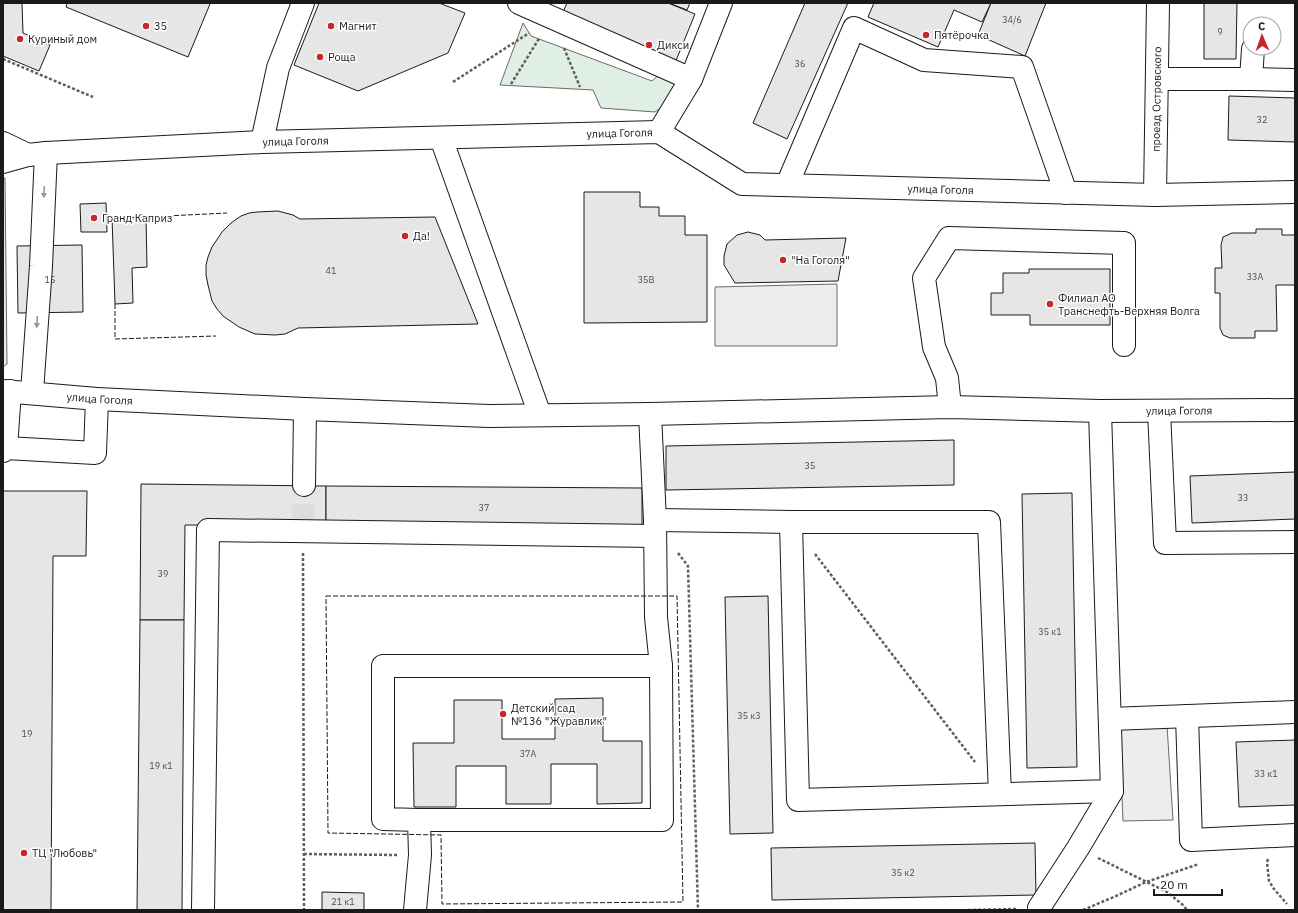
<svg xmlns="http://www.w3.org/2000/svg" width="1298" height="913" viewBox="0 0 1298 913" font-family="'IBM Plex Sans',sans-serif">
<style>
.green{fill:#e0efe3;stroke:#6a6a6a}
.parking{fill:#ededed;stroke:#6a6a6a}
.building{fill:#e6e6e6;stroke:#1a1a1a}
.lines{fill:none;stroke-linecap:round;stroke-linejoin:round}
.minor-tunnel{stroke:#ddd;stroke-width:22;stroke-dasharray:22 11;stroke-linecap:butt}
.minor-casing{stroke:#1a1a1a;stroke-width:24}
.path{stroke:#5f5f5f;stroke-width:2.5;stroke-dasharray:3 2;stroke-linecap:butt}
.minor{stroke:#fff;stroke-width:22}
.fence{stroke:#1a1a1a;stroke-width:1;stroke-dasharray:5 2;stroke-linecap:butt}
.oneway{fill:#989898}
.poi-dot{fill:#c62828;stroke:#fff;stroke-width:1.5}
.labels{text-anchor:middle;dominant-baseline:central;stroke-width:3;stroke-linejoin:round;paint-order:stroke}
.number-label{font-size:9px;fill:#4d4d4d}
.poi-label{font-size:11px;fill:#1a1a1a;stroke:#fff;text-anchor:start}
.street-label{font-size:11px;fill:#1a1a1a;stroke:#fff}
</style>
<rect width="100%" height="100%" fill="#fff"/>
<g class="green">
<polygon points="523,23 531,36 652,81 663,71 676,83 669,102 655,112 601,108 593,90 500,85"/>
<polygon points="3,178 5,178 7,364 3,367"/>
</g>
<g class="parking">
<polygon points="837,284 837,346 715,346 715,287"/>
<polygon points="1167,725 1173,820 1123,821 1119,727"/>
</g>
<g class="building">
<polygon points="3,3 22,3 23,33 50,45 39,71 3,56"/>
<polygon points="67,3 207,3 210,4 188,57 66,7"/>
<polygon points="319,3 439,3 465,13 448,53 358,91 294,65"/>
<polygon points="567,3 668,3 695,14 673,68 559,21"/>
<polygon points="669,3 690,3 687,10"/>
<polygon points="805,3 848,3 787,139 753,123"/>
<polygon points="874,3 991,3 982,22 954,10 938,47 868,17"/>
<polygon points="991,3 1046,3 1025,56 978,35"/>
<polygon points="1204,3 1237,3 1236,59 1204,59"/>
<polygon points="1229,96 1295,98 1295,142 1228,140"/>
<polygon points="584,192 640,192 640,207 659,207 659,216 685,216 685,235 707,235 707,322 584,323"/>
<polygon points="106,203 107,232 81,232 80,204"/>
<polygon points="278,211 293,215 300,219 435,217 478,324 298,328 285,334 275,335 255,334 239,327 223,316 217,309 212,301 208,285 206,275 206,265 208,257 212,247 222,232 231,223 241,216 249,213 257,212"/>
<polygon points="146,217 147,267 132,268 133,303 115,304 112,218"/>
<polygon points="1256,229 1282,229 1282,235 1295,235 1295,285 1276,285 1277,331 1255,331 1255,338 1230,338 1223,335 1220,328 1220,293 1215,293 1215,268 1222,268 1221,245 1223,237 1232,233 1256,233"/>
<polygon points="748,232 760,235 765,240 846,238 838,281 735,283 724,265 724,256 727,244 737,235"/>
<polygon points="82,245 83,312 18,313 17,246"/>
<polygon points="1029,269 1110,269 1110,325 1030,325 1030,315 991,315 991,293 1003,293 1003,273 1029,273"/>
<polygon points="954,440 954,485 666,490 666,446"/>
<polygon points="1295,472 1295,519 1192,523 1190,476"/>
<polygon points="141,484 326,486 326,526 185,525 184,620 140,620"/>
<polygon points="326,486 642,488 642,529 326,526"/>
<polygon points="3,491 87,491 86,556 53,556 51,910 3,910"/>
<polygon points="1072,493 1077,767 1027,768 1022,494"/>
<polygon points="768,596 773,833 730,834 725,597"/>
<polygon points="140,620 184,620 182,910 137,910"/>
<polygon points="603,698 603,741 642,741 642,803 597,804 597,764 551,764 551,804 506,804 506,766 456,766 456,807 414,807 413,743 454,743 454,700 502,700 502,739 555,739 555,699"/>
<polygon points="1295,740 1295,805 1239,807 1236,742"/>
<polygon points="1035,843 1036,895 772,900 771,848"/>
<polygon points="322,892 364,893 364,910 322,910"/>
</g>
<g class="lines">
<polyline class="minor-tunnel" points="303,526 304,485"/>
<defs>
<g id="minor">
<polyline points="519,3 691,79"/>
<polyline points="1157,79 1251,79 1253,49"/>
<polyline points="1251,79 1295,80"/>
<polyline points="659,132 691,79 721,3"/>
<polyline points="441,138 540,415"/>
<polyline points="262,142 278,68 303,3"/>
<polyline points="3,143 28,155"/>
<path id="s1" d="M3 162 28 155 46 153 262 142 659 132 742 184 1155 195 1295 192"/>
<polyline points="787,185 854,28 924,60 1022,67 1066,193"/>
<path id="s2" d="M1155 195 1158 3"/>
<path id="s3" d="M3 391 97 399 305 409 489 416 650 414 950 407 1100 411 1295 410"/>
<polyline points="32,392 41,266 46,153"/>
<polyline points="950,407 947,378 934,347 924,278 949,238 1124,243 1124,345"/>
<polyline points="1159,411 1165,543 1295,542"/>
<polyline points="650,414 655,520 656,617 661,666"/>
<polyline points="6,448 95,453 97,399"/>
<polyline points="3,451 6,448 10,391"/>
<polyline points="304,485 305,409"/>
<polyline points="655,520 791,522 989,522 1000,794"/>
<polyline points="791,522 798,800 1112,791 1100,411"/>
<polyline points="1187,716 1191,840 1295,835"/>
<polyline points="1110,719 1295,712"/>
<polyline points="1039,908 1078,848 1112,791"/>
<polyline points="203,910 208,530 655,536"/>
<polyline points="415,910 420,855 419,820 383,819 383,666 661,666 662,820 419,820"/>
</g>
</defs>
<use href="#minor" class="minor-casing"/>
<g class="path">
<polyline points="564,48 580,87"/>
<polyline points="3,59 93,97"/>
<polyline points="453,82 529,33"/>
<polyline points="511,84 540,37"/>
<polyline points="303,553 304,910"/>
<polyline points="678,553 688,566 698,910"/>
<polyline points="815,554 975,762"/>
<polyline points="304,854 397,855"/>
<polyline points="1098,858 1167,892 1183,905 1187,910"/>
<polyline points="1268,859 1267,862 1269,881 1274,889 1287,904"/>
<polyline points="968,910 1016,909"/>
<polyline points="1083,910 1116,896 1146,882 1199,864"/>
</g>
<use href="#minor" class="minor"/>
<g class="fence">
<polyline points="146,217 227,213"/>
<polyline points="115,304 115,339 216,336"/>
<polygon points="326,596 677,596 683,902 442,904 441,835 328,833"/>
</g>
</g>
<defs><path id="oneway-solid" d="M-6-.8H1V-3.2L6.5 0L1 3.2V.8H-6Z"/></defs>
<g class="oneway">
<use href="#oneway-solid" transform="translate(44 192) rotate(93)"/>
<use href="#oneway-solid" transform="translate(37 322) rotate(94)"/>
</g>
<g class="poi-dot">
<circle cx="146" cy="26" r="4"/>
<circle cx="331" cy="26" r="4"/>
<circle cx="926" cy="35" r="4"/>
<circle cx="20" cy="39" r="4"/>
<circle cx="649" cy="45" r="4"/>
<circle cx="320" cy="57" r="4"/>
<circle cx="94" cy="218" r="4"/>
<circle cx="405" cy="236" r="4"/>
<circle cx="783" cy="260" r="4"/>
<circle cx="1050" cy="304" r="4"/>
<circle cx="503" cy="714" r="4"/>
<circle cx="24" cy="853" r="4"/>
</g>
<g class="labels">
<g class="number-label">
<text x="1012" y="19">34/6</text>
<text x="1220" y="31">9</text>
<text x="800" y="63">36</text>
<text x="1262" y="119">32</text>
<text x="331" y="270">41</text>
<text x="1255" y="276">33А</text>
<text x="50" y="279">15</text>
<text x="646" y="279">35В</text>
<text x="810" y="465">35</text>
<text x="1243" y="497">33</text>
<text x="484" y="507">37</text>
<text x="163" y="573">39</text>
<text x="1050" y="631">35 к1</text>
<text x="749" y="715">35 к3</text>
<text x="27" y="733">19</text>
<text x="528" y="753">37А</text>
<text x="161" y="765">19 к1</text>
<text x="1266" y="773">33 к1</text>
<text x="903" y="872">35 к2</text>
<text x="343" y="901">21 к1</text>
</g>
<g class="poi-label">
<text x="154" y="26">35</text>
<text x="339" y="26">Магнит</text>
<text x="934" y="35">Пятёрочка</text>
<text x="28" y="39">Куриный дом</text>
<text x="657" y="45">Дикси</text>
<text x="328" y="57">Роща</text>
<text x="102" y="218">Гранд Каприз</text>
<text x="413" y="236">Да!</text>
<text x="791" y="260">"На Гоголя"</text>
<text x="1058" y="298">Филиал АО<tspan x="1058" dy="13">Транснефть-Верхняя Волга</tspan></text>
<text x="511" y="708">Детский сад<tspan x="511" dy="13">№136 "Журавлик"</tspan></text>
<text x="32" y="853">ТЦ "Любовь"</text>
</g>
<g class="street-label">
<text stroke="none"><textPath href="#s2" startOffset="96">проезд Островского</textPath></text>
<text stroke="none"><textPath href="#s1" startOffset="618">улица Гоголя</textPath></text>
<text stroke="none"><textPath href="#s1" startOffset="294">улица Гоголя</textPath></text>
<text stroke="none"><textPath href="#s1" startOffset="954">улица Гоголя</textPath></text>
<text stroke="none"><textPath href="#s3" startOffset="97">улица Гоголя</textPath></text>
<text stroke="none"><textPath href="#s3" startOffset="1177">улица Гоголя</textPath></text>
</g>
</g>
<rect width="1298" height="913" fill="none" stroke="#1a1a1a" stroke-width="8"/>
<g transform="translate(1262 36) rotate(358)"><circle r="19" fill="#ffffff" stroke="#a3a3a3"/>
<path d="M0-3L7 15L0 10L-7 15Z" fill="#c62828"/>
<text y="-6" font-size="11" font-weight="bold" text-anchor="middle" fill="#1a1a1a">С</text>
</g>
<path d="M1154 889v6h68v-6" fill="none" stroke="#1a1a1a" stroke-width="2"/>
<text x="1160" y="889" font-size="12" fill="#1a1a1a" stroke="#ffffff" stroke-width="3" paint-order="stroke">20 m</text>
</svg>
